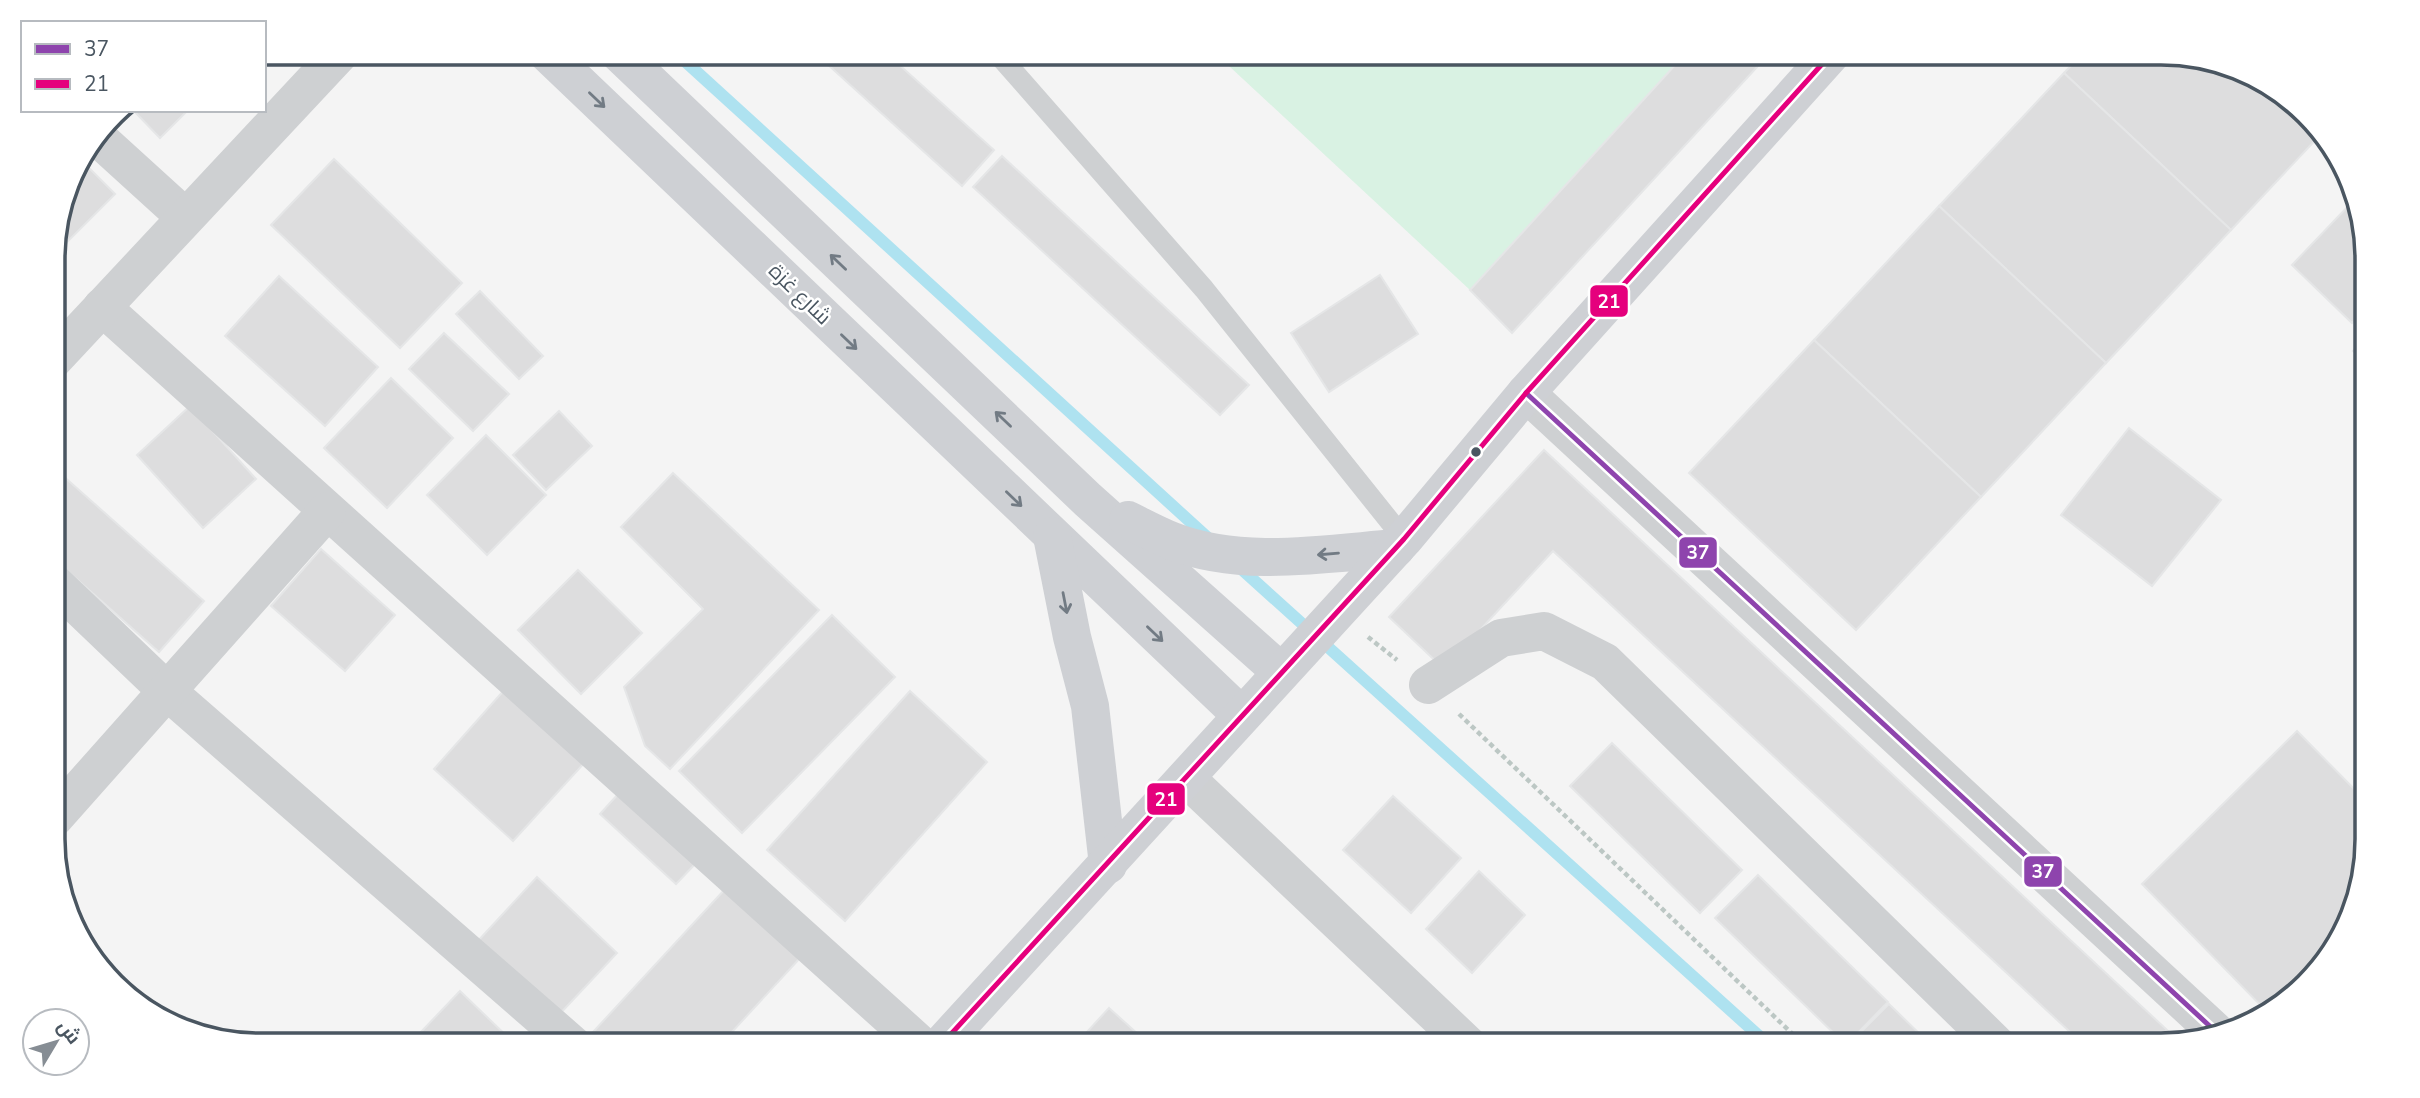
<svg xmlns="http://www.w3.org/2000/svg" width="2420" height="1098" viewBox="0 0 2420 1098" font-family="'Nunito Sans',Cairo,sans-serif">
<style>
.green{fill:#d9f2e3}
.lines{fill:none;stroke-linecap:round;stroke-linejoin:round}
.stream{stroke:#aee2f0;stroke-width:12}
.building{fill:#ddddde;stroke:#e5e6e7;stroke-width:2}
.path{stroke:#bcc7c4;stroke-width:4.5;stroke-dasharray:5 3.5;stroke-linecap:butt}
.lane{stroke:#ced0d2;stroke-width:21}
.street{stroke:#ced0d2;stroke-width:38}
.secondary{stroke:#ced0d4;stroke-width:38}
.bus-1-casing{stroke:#fff;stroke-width:10}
.bus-2-casing{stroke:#fff;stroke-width:10}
.bus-1{stroke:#8e44ad;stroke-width:5}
.bus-2{stroke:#e5007d;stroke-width:5}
.oneway{stroke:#727b84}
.bus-dot{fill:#4a5661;stroke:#fff;stroke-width:2.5}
.labels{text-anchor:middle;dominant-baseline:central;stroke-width:5;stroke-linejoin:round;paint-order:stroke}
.street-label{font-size:21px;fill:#4a5661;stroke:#fff}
.rim{fill:none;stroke:#4a5661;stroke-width:3.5}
.line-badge{stroke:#fff;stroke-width:2.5}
.badge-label{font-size:19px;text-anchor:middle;font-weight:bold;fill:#fff}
</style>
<rect width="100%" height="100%" fill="#f4f4f4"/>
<polygon class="green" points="1215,53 1770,53 1512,333 1470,290"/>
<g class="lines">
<g class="stream">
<polyline points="676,53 1208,538"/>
<polyline points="1237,565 1769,1045"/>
</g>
</g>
<g class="building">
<polygon points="815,53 886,53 994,150 962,186"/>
<polygon points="1686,53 1770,53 1512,333 1470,290"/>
<polygon points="2083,53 2162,53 2240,68 2323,132 2231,230 2064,73"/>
<polygon points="2064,73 2231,230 2106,363 1939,206"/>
<polygon points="133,110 188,110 160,138"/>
<polygon points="1002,156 1249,385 1220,415 973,187"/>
<polygon points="80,159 115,194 53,256 53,245 74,167"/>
<polygon points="334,159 462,283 400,348 271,225"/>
<polygon points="2353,201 2366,231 2366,308 2352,323 2292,265"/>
<polygon points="1939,206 2106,363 1981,497 1814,340"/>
<polygon points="1380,275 1418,334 1329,392 1291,333"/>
<polygon points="279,276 378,367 325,426 225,336"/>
<polygon points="480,291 543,356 519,379 456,314"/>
<polygon points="444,333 509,394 473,431 409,369"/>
<polygon points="2366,337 2366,363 2353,351"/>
<polygon points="1814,340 1981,497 1856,630 1689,473"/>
<polygon points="391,378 453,438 387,508 324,448"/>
<polygon points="190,406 256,479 203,528 137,455"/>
<polygon points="559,411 592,446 546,490 513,455"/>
<polygon points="2129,428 2221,500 2152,586 2061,515"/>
<polygon points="486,435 546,495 487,555 427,495"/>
<polygon points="1544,450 2181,1043 2175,1045 2084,1045 1553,551 1444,669 1389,617"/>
<polygon points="53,467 204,601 159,652 54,559"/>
<polygon points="673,473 819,610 670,769 645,746 624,687 703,609 621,527"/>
<polygon points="321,549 395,615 345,671 271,606"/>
<polygon points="578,570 642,633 581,694 518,630"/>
<polygon points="832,615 895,677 742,833 679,771"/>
<polygon points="506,688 587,760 513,841 434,769"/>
<polygon points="910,691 987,762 845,921 767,850"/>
<polygon points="2297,731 2367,802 2367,840 2352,918 2325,965 2276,1011 2268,1013 2142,884"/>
<polygon points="1612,743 1742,870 1700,913 1570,786"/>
<polygon points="620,792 697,862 676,884 600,814"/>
<polygon points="1393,796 1461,858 1411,913 1343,850"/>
<polygon points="1479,871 1525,915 1472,973 1426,929"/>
<polygon points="1758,875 1888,1002 1846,1045 1715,918"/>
<polygon points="537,877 617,953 556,1018 476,943"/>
<polygon points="727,887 801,957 720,1045 581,1045"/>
<polygon points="460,991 516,1045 431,1045 419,1034"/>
<polygon points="1889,1004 1931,1045 1848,1045"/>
<polygon points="1109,1008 1150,1045 1075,1045"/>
</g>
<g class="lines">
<g class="path">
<polyline points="1368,637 1397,660"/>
<polyline points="1459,714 1804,1045"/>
</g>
<polyline class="lane" points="997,53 1204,289 1404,539"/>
<g class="street">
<polyline points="97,137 185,217"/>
<polyline points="102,307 921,1045"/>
<polyline points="53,360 340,53"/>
<polyline points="1526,393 2215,1031"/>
<polyline points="54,583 168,692 573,1045"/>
<polyline points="1428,685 1501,638 1544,631 1605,662 1997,1045"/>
<polyline points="1186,778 1468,1045"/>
<polyline points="54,818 327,511"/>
</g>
<g class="secondary">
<polyline points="547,53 1241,715"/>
<polyline points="619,53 1088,500 1281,672"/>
<path d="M1128 520C1142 527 1157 535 1172 541 1241 568 1323 554 1396 548"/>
<polyline points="1052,536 1072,637 1090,706 1108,865"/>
<polyline points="941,1045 1404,539 1526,393 1832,53"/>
</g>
<defs>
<polyline id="bus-1" points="1526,393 2215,1031"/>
<polyline id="bus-2" points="941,1045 1404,539 1526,393 1832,53"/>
</defs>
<use href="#bus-1" class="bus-1-casing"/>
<use href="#bus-2" class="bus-2-casing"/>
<use href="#bus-1" class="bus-1"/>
<use href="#bus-2" class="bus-2"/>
</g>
<defs><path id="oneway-shaft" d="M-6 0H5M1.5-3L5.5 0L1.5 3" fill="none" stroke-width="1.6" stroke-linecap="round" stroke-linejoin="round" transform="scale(1.75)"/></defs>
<g class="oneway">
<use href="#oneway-shaft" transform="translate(597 100) rotate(44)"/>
<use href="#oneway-shaft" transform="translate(838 262) rotate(-136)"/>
<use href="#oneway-shaft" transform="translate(849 342) rotate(44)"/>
<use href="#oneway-shaft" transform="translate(1003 419) rotate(-136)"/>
<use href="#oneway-shaft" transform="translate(1014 499) rotate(44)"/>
<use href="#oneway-shaft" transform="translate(1328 554) rotate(175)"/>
<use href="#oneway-shaft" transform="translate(1065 603) rotate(79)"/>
<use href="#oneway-shaft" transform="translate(1155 634) rotate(44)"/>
</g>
<circle class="bus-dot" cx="1476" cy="452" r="6"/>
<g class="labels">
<g class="street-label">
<text transform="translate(800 294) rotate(44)">شارع غزة</text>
</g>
</g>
<path d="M0 0H2420V1098H0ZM259 65H2161A194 194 0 0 1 2355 259V839A194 194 0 0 1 2161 1033H259A194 194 0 0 1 65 839V259A194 194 0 0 1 259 65Z" fill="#fff" fill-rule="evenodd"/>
<path class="rim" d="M259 65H2161A194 194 0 0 1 2355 259V839A194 194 0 0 1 2161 1033H259A194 194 0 0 1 65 839V259A194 194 0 0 1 259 65Z"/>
<g class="line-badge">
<rect x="1589" y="284" width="40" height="34" rx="7" fill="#e5007d"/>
<rect x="1678" y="536" width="40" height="33" rx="7" fill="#8e44ad"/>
<rect x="1146" y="782" width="40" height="34" rx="7" fill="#e5007d"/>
<rect x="2023" y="855" width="40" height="33" rx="7" fill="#8e44ad"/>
</g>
<g class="badge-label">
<text x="1609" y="308">21</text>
<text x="1698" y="559">37</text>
<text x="1166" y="806">21</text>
<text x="2043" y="878">37</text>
</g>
<rect x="21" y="21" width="245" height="91" fill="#ffffff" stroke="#b7bbc0" stroke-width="2"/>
<rect x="35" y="44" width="35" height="10" fill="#8e44ad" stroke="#b7bbc0" stroke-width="2"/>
<text x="84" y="56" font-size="21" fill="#4a5661">37</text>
<rect x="35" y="79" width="35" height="10" fill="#e5007d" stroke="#b7bbc0" stroke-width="2"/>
<text x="84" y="91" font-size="21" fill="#4a5661">21</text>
<g transform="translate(56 1042) rotate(52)"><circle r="33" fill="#ffffff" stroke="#b7bbc0" stroke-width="2"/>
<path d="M0-5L12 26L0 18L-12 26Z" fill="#868d94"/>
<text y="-10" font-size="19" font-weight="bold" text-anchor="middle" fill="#4a5661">ش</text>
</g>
</svg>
